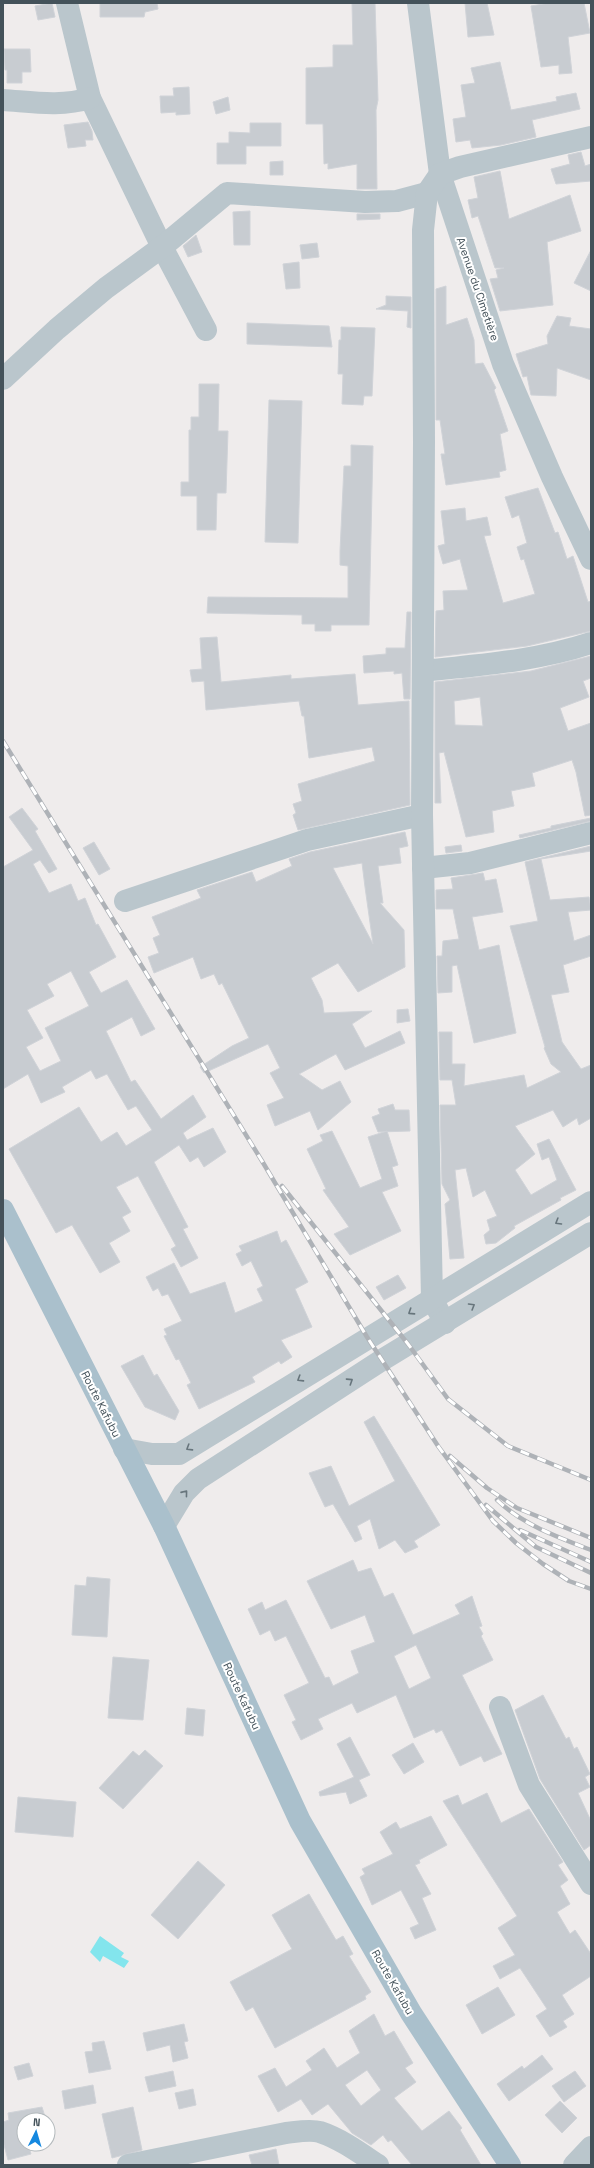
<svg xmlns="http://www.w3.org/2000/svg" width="594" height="2168" viewBox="0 0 594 2168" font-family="'Space Grotesk',sans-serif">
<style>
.water{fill:#83e5ed}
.building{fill:#c8ccd1;stroke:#d0d3d8;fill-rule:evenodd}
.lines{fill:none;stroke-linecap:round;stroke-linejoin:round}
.minor{stroke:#bac6cc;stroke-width:22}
.major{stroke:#aac0cc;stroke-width:22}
.rail-casing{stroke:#aeb2b7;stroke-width:4.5}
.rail{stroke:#fff;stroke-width:3;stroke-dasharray:9;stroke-linecap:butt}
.oneway{stroke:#67757c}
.labels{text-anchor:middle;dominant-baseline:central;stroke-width:4;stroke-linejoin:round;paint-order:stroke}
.street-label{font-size:11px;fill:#44525a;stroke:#fff}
</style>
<rect width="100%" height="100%" fill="#efecec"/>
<polygon class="water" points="100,1936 124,1953 121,1957 129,1961 124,1968 103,1956 100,1962 90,1952"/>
<g class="building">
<polygon points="52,3 55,17 38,20 35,6"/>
<polygon points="100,3 157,3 158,9 145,12 144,17 100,17"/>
<polygon points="352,3 375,3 378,100 376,110 377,189 357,189 357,164 328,169 328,163 324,164 323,124 306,124 306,68 333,67 333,45 353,45"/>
<polygon points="465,3 487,3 494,35 468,37"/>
<polygon points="549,3 584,3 590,33 568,37 572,73 559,74 559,65 541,67 531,6"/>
<polygon points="4,49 30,49 31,72 22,72 22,83 7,83 7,70 5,70"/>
<polygon points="500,62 511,110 557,101 556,97 576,93 580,109 532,120 536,137 501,145 472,148 470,140 456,142 453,119 466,117 461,85 475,83 471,68"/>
<polygon points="189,87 190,114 176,115 176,112 161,113 160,96 174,96 173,88"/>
<polygon points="228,97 230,110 216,114 213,102"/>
<polygon points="88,122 92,131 93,140 85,140 86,146 68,148 64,125"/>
<polygon points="250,123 281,123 281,146 246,146 246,164 217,164 217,143 229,143 229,132 250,133"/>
<polygon points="581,152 585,166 591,164 591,181 556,184 551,169 570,164 568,155"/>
<polygon points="283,161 283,175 270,175 270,162"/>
<polygon points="500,171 509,219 570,195 581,231 547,242 553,305 500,311 490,279 498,278 496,270 504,268 495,268 478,216 472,218 468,200 478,198 474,177"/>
<polygon points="250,211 250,245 234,245 233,212"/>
<polygon points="357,214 380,214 380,219 357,220"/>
<polygon points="196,235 202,252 188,257 183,246"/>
<polygon points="317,243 319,257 302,259 300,245"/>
<polygon points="591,250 591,291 574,283"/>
<polygon points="299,262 300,288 286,289 283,264"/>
<polygon points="446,286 446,325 467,318 474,340 475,364 483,363 496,388 494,390 508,431 500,434 506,470 499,472 500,477 446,485 441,454 445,454 440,420 436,420 436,289"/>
<polygon points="386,296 411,297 411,328 407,327 408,311 376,309 386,305"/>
<polygon points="557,316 571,318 569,326 591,329 591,380 557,368 556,396 531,395 527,376 523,377 516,354 548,344 547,336"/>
<polygon points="247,323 329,326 332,347 247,344"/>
<polygon points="341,327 375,328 372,396 364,396 363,405 342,404 343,374 338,374 339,340 341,340"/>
<polygon points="199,384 219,384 218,431 228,431 226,493 217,493 216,530 197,530 197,496 181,496 181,482 189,482 189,430 191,430 191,417 199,417"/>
<polygon points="269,400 302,401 298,543 265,542"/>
<polygon points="351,445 373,446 369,625 331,625 331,631 315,631 315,624 302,624 302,615 207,613 208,597 348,598 348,566 340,565 340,551 344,466 351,466"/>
<polygon points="538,488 555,533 558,532 567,559 573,556 588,602 591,601 591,631 527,646 435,657 436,611 444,610 443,591 468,590 460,559 443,564 438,546 445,544 441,511 465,508 466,521 487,517 491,535 484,536 503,603 535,594 524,559 521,560 517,547 527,543 519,515 512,518 505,497"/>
<polygon points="407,612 411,612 410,699 404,699 402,673 394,674 394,671 364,673 363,656 386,654 386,648 405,648"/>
<polygon points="217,637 221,682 291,675 291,679 355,674 358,705 409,701 410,805 298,830 293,815 296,813 293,804 302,801 298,784 375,761 372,747 309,758 304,716 302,716 299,701 206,710 204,681 192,682 190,670 202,669 200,638"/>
<path d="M591 656V678L583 681 589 697 560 708 568 731 591 723V815L585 816 576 772 572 760 532 773 535 786 511 791 514 806 492 811 494 832 466 837 444 752 439 753 441 803H435V682L531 671ZM480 697 483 726 455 725 454 701Z"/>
<path d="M22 808 38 829 35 831 57 869 49 873 40 860 33 864 49 893 71 884 78 901 85 898 96 925 98 924 116 957 89 972 101 993 127 980 155 1029 141 1036 132 1017 106 1031 131 1082 135 1080 161 1119 193 1095 206 1117 183 1133 187 1140 213 1128 226 1152 204 1167 198 1157 190 1162 179 1145 154 1162 188 1227 183 1229 198 1258 181 1267 171 1249 176 1246 138 1176 116 1187 131 1212 122 1217 130 1231 109 1243 120 1262 100 1273 72 1225 56 1233 9 1149 79 1107 101 1142 117 1132 126 1146 152 1130 136 1106 128 1110 107 1074 96 1079 91 1070 62 1087 65 1092 41 1103 28 1074 3 1089V867L33 850 9 817ZM71 971 89 1006 45 1028 61 1061 40 1071 26 1047 43 1038 27 1010 54 996 47 984Z"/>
<polygon points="591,818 591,821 520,838 519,835 551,828 551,826"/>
<path d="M405 832 408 846 399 848 401 863 378 866 383 903H380L404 930 405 967 358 992 338 963 311 978 322 1000 324 1013 372 1011 352 1024 365 1048 400 1031 405 1043 345 1070 336 1054 299 1074 322 1090 340 1081 351 1102 318 1130 310 1111 275 1126 267 1105 284 1098 270 1073 280 1068 268 1044 204 1073 200 1067 232 1046 249 1038 222 983 219 985 214 974 201 979 193 957 154 973 148 957 159 953 153 938 160 935 152 917 201 898 197 890 252 872 256 882 292 866 289 859 310 852ZM362 863 365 887 373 944 333 868Z"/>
<polygon points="94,842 110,869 99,875 83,848"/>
<polygon points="461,845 462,851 446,853 445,847"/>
<polygon points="591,846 591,851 541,859 550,900 589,897 591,910 568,912 574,941 591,935 591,956 563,965 569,992 551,995 562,1042 581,1069 591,1065 591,1118 579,1125 577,1118 563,1127 553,1110 515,1126 535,1154 515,1170 531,1195 557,1180 549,1157 542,1160 537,1144 549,1139 576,1190 560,1198 561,1200 514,1226 515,1228 496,1243 486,1244 484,1235 490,1230 487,1220 497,1216 485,1190 473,1197 466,1168 455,1170 464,1258 450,1259 445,1204 450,1200 442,1184 440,1105 456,1105 452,1080 440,1080 439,1032 452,1032 452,1064 465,1064 464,1086 524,1075 527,1088 561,1072 551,1064 544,1048 545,1047 510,926 538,921 525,862"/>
<polygon points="483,873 485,881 496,879 503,912 472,917 479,950 499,945 516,1033 474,1043 457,965 452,966 452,992 438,993 437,956 442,956 443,941 459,939 453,909 436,909 436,890 453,889 451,878"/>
<polygon points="408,1009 410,1021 397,1023 397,1010"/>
<polygon points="393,1104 395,1110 409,1110 410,1131 378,1132 372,1117 380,1114 378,1109"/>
<polygon points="332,1131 360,1188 382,1179 368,1137 387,1131 398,1165 392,1167 398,1186 382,1192 401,1231 350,1255 334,1234 349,1227 323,1190 326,1189 307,1149 323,1141 320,1135"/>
<polygon points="277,1231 281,1243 286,1240 308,1282 295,1289 312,1327 281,1340 292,1357 281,1364 279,1361 252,1377 255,1382 199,1409 187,1385 191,1383 179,1359 176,1360 164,1336 167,1335 164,1329 182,1321 168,1294 162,1296 158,1288 153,1291 146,1277 174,1263 190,1294 225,1282 235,1313 263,1301 257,1289 263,1286 251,1261 242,1266 236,1254 242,1251 239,1246"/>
<polygon points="398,1275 406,1288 384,1300 376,1287"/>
<polygon points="143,1355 154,1376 157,1374 179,1411 175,1420 145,1407 121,1366"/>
<polygon points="374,1416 440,1525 414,1541 418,1547 405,1553 395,1540 379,1549 370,1519 357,1526 362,1539 355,1542 333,1504 325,1507 309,1473 331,1466 349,1506 395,1481 364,1422"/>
<path d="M353 1560 358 1572 371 1568 384 1597 393 1593 413 1635 460 1614 455 1605 472 1596 482 1626 479 1627 483 1634 481 1636 493 1660 462 1675 502 1754 484 1762 481 1756 460 1766 442 1730 436 1733 434 1729 414 1738 396 1695 357 1713 352 1703 318 1719 323 1729 301 1740 292 1722 296 1720 284 1695 309 1683 286 1636 275 1641 270 1630 260 1635 248 1609 262 1602 265 1610 286 1600 325 1678 329 1677 333 1686 359 1673 351 1651 375 1642 365 1615 331 1629 307 1581ZM416 1645 431 1678 409 1689 394 1656Z"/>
<polygon points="87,1577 110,1579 107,1637 72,1635 75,1585 86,1586"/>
<polygon points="113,1657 149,1660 143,1720 108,1718"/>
<polygon points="543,1695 566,1739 569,1737 574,1749 577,1747 590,1774 585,1777 590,1787 578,1793 591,1821 591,1845 584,1850 540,1779 515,1710"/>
<polygon points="187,1708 205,1710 203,1736 185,1734"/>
<polygon points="350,1737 370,1775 359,1780 367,1796 350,1804 346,1792 320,1796 319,1792 354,1777 337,1744"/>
<polygon points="413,1743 424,1762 404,1774 392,1755"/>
<polygon points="145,1750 163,1766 123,1809 99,1788 133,1751 139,1756"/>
<polygon points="487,1793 501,1823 529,1809 563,1862 558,1865 568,1880 560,1886 570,1904 557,1912 570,1934 575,1930 591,1954 591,1976 562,1995 574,2014 563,2021 567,2027 550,2037 536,2016 547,2009 520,1968 500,1979 493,1966 515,1955 498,1928 517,1916 443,1801 458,1795 462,1805"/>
<polygon points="18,1797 76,1802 73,1837 15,1832"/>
<polygon points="431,1816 447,1845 419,1860 420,1863 415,1865 431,1894 422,1898 436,1930 415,1939 410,1928 419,1924 401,1890 372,1905 360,1877 365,1874 362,1869 393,1854 380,1832 396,1822 400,1829"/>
<polygon points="198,1861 225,1885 178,1939 151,1915"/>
<polygon points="309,1894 336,1940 343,1936 353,1954 349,1956 371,1992 365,1996 366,1999 275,2048 253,2007 246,2011 230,1982 292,1949 272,1915"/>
<polygon points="498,1987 515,2015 482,2034 466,2005"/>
<path d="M374 2014 385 2036 394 2031 413 2063 405 2068 416 2082 394 2098 422 2131 449 2111 462 2128 460 2130 481 2165H412L391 2140 388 2142 383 2135 371 2145 352 2133 328 2104 312 2115 301 2099 278 2112 258 2076 275 2068 286 2087 312 2070 306 2061 324 2048 337 2068 360 2053 349 2031ZM367 2070 381 2090 361 2106 345 2085Z"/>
<polygon points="184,2024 188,2041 184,2042 188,2058 173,2062 170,2045 147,2051 143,2033"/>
<polygon points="104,2041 111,2069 89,2073 85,2052 93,2051 92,2043"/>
<polygon points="542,2055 553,2069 509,2101 497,2084 522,2066 524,2069"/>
<polygon points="29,2063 33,2076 18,2080 14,2067"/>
<polygon points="173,2071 176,2086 149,2092 145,2077"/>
<polygon points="575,2071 586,2086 564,2102 552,2086"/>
<polygon points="93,2085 96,2103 65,2109 62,2091"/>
<polygon points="193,2089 196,2105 179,2109 175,2093"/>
<polygon points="560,2101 577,2118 562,2133 545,2115"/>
<polygon points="42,2107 46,2120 24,2120 24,2144 28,2144 31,2154 8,2160 3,2141 3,2122 9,2120 8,2113"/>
<polygon points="133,2107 142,2150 112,2158 102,2114"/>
<polygon points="276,2149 279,2165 252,2165 249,2155"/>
</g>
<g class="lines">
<g class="minor">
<polyline points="67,3 90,98 162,247 206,330"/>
<polyline points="418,3 440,174 503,364 552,477 591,559"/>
<path d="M3 100C33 102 61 107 90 98"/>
<polyline points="3,379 57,329 106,288 162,247 227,193 365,202 397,201 427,193"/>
<path d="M423 671C479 665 537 661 591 643"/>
<polyline points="423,868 470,863 591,833"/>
<polyline points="125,901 307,840 422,815"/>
<polyline points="445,1323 432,1299 422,815 424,441 423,230 427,193 440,174 460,167 591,137"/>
<polyline points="124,1449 152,1454 179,1454 591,1202"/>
<polyline points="164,1526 184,1493 198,1479 382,1360 591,1233"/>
<polyline points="500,1707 529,1785 591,1884"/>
<path d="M128 2165 286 2133C296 2132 310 2129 320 2132 341 2139 360 2153 378 2165"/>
<polyline points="574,2165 591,2147"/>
</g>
<polyline class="major" points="3,1210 164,1526 300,1821 411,2013 510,2165"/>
<defs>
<g id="rail">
<polyline points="3,741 262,1161 367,1337 438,1446 493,1521 516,1543 543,1564 569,1581 591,1589"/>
<polyline points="282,1186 408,1344 448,1399 508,1446 591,1480"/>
<polyline points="450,1456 487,1488 517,1508 591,1538"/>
<path d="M497 1500C523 1525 558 1537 591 1550"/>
<polyline points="486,1505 536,1547 591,1573"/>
<polyline points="520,1530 591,1562"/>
</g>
</defs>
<use href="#rail" class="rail-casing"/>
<use href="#rail" class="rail"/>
</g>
<defs><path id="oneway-chevron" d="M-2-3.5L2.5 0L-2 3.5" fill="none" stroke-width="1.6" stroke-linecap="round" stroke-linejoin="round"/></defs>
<g class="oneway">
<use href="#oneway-chevron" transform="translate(558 1222) rotate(149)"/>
<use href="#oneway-chevron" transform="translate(472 1306) rotate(-31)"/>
<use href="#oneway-chevron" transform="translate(411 1312) rotate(147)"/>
<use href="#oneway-chevron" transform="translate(300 1379) rotate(148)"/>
<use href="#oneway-chevron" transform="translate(350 1381) rotate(-33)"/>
<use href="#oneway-chevron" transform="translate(189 1448) rotate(148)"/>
<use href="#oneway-chevron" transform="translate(185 1493) rotate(-51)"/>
</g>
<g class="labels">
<g class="street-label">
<text transform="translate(478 289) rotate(71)">Avenue du Cimetière</text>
<text transform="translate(101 1404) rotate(63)">Route Kafubu</text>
<text transform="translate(242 1696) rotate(65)">Route Kafubu</text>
<text transform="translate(393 1982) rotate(60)">Route Kafubu</text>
</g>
</g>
<rect width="594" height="2168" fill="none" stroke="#44525a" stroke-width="8"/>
<g transform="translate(36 2132) rotate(5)"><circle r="19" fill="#ffffff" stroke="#b4babd"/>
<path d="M0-3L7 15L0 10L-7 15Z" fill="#1588e0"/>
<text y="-6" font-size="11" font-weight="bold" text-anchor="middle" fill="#44525a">N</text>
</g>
</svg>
